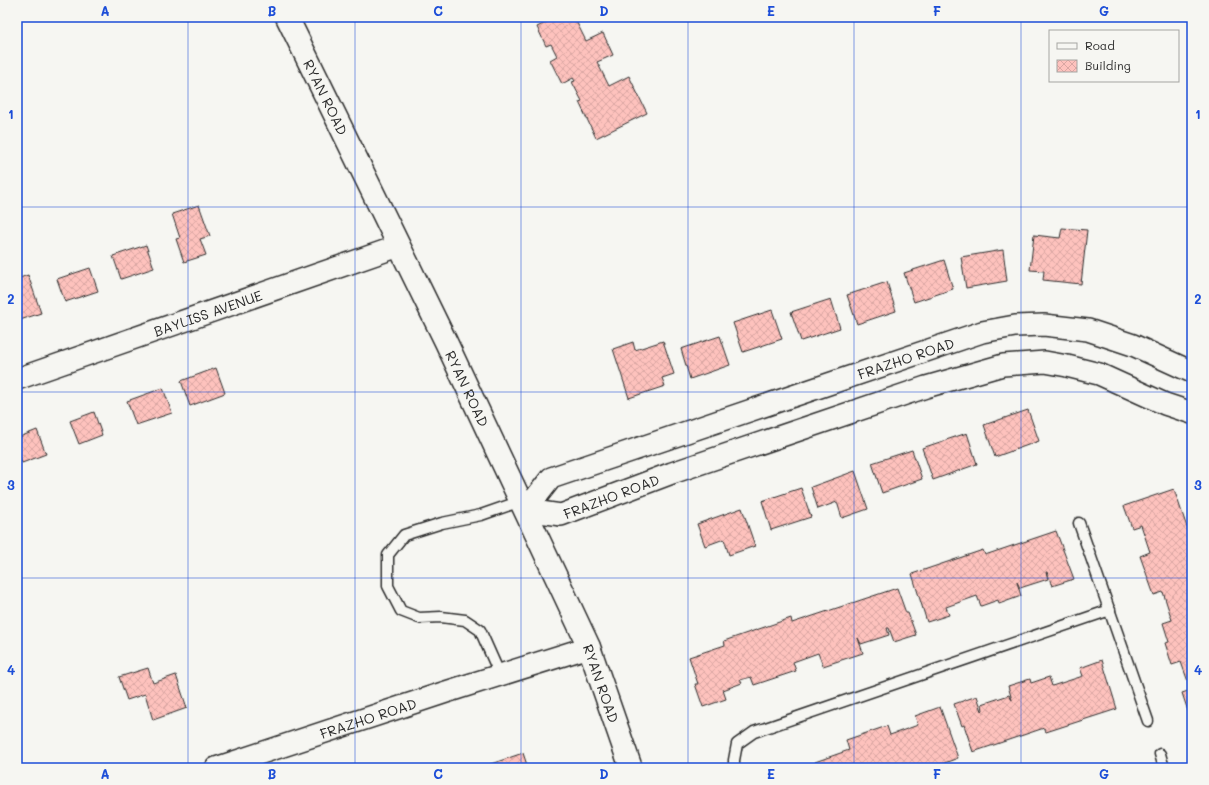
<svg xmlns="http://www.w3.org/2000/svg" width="1209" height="785" viewBox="0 0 1209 785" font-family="Mali,sans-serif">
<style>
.building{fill:url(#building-cross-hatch);stroke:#2b2b2b}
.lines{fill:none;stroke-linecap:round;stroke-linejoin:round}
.service-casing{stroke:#2b2b2b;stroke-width:13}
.minor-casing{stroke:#2b2b2b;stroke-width:24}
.secondary-casing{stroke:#2b2b2b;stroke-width:25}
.service{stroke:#f6f6f2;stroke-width:10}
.minor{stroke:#f6f6f2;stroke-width:21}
.secondary{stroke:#f6f6f2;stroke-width:22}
.grid{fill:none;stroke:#1d4ed8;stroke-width:1;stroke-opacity:0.55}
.labels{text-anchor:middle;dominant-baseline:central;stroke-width:3;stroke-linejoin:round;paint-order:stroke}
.street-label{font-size:14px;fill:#2b2b2b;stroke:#f6f6f2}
.neatline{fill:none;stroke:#1d4ed8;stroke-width:1.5}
.grid-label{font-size:13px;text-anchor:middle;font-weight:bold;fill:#1d4ed8}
</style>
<defs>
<pattern id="building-cross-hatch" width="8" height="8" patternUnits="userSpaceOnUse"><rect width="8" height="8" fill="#fec2bd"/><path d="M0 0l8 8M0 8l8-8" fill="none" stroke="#daa7a3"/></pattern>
</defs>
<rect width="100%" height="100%" fill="#f6f6f2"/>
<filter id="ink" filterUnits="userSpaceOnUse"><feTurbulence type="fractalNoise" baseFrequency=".025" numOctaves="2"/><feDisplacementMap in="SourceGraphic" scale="8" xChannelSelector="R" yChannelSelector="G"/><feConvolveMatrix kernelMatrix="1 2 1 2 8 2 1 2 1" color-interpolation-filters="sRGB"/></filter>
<g filter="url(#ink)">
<g class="building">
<polygon points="557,17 574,17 586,41 603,33 613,55 597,62 609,86 629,76 647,113 596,138 579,102 582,101 572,82 575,81 573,78 562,84 550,60 557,56 551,44 546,46 537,27"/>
<polygon points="199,205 210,236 200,239 206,255 184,262 176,239 180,238 172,214"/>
<polygon points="1062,228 1087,230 1081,284 1043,280 1044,271 1030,270 1034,235 1060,238"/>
<polygon points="146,245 154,268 121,279 113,256"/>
<polygon points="1003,250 1007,281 966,288 961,257"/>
<polygon points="944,260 953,289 914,302 904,273"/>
<polygon points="90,268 98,291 65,302 57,279"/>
<polygon points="28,275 41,313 17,321 17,279"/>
<polygon points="887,282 896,311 857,324 847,295"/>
<polygon points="831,299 840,328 801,341 791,312"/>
<polygon points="772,310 782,339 743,352 733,323"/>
<polygon points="720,336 730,365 690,379 681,349"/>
<polygon points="663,341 674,374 662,378 665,386 629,398 613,349 633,342 635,350"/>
<polygon points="216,368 225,393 190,406 181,381"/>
<polygon points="163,388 172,413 136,425 127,401"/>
<polygon points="1028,410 1039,441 995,457 984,425"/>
<polygon points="94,412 102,435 79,444 70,421"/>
<polygon points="37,430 46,454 22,463 17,449 17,438"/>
<polygon points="967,433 977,464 933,480 922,448"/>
<polygon points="912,450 922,479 882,493 872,463"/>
<polygon points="855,471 868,509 842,518 837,502 818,509 811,487"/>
<polygon points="801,488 811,517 771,530 762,501"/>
<polygon points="1174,489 1192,542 1192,713 1189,714 1182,693 1191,690 1181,662 1172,665 1165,643 1169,642 1163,623 1172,620 1163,592 1154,595 1140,556 1150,552 1141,525 1132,528 1124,506"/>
<polygon points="742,508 755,546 729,555 724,539 705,546 697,524"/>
<polygon points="1056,531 1074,579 1052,586 1047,572 1046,572 1048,579 1020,588 1017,582 1021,596 999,604 998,600 981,606 977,596 946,607 949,615 927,622 912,574 983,550 985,555"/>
<polygon points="897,588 906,613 908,613 916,635 894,642 889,628 887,628 889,635 861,644 858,638 863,653 823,666 818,653 793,662 796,671 754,685 751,677 740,680 742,683 723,690 726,699 703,707 695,684 698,684 689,657 725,645 724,641 791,618 792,623"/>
<polygon points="1102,660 1117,709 1046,732 1044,728 973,752 964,725 962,726 954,704 977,696 982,711 983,710 982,704 1009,695 1012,700 1008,686 1030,679 1031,683 1049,677 1052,686 1083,676 1080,668"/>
<polygon points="148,668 153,683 176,675 187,708 153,720 145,694 127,700 119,677"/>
<polygon points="940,707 958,758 931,768 818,768 815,762 849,750 846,740 887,726 890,735 918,725 915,716"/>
<polygon points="523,753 528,768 486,768 485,766"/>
</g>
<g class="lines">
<defs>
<g id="service">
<polyline points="1079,523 1148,721"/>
<polyline points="500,675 480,630 465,620 441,617 419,618 401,611 388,586 388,555 404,535 442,523 481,515 521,501"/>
<polyline points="1160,754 1164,768"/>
<polyline points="734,768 734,760 737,744 754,732 1110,610"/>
</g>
<g id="minor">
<path id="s1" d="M17 379 399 246"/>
<path id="s2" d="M526 510 551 478 982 332 1015 326 1044 325 1088 330 1133 345 1192 372"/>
<path id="s3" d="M526 510 561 515 672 473 926 387 1003 365 1045 362 1067 366 1099 374 1165 404 1192 413"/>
<path id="s4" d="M216 768 446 692 589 647"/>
</g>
<g id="secondary">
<path id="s5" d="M287 17 446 342 589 647 631 768"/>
</g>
</defs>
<use href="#service" class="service-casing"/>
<use href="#minor" class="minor-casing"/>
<use href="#secondary" class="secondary-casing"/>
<use href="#service" class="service"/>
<use href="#minor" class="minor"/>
<use href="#secondary" class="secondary"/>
</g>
</g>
<path class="grid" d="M188 17V768M355 17V768M521 17V768M688 17V768M854 17V768M1021 17V768M17 207H1192M17 392H1192M17 578H1192"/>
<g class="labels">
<g class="street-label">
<text stroke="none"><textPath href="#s5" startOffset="89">RYAN ROAD</textPath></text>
<text stroke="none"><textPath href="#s1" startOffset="202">BAYLISS AVENUE</textPath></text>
<text stroke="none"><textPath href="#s2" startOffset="415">FRAZHO ROAD</textPath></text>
<text stroke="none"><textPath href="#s5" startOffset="413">RYAN ROAD</textPath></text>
<text stroke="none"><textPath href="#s3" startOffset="89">FRAZHO ROAD</textPath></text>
<text stroke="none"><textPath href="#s5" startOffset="737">RYAN ROAD</textPath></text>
<text stroke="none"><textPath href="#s4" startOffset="160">FRAZHO ROAD</textPath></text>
</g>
</g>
<rect width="1209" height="785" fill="none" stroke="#f6f6f2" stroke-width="44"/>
<rect x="1049" y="30" width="130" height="52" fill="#f6f6f2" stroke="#a5a5a2"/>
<rect x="1057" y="43" width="20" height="6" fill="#f6f6f2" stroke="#a5a5a2"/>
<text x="1085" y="50" font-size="12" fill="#2b2b2b">Road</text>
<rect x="1057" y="60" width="20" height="12" fill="url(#building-cross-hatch)" stroke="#a5a5a2"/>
<text x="1085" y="70" font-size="12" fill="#2b2b2b">Building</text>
<rect x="22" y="22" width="1165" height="741" class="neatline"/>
<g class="grid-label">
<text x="105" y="16">A</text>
<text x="272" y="16">B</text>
<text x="438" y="16">C</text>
<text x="604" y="16">D</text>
<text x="771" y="16">E</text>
<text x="937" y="16">F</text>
<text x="1104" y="16">G</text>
<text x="11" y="119">1</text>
<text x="1198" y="119">1</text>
<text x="11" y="304">2</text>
<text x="1198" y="304">2</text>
<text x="11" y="490">3</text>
<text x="1198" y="490">3</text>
<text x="11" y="675">4</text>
<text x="1198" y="675">4</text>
<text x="105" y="779">A</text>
<text x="272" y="779">B</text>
<text x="438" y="779">C</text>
<text x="604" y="779">D</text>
<text x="771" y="779">E</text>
<text x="937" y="779">F</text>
<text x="1104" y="779">G</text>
</g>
</svg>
